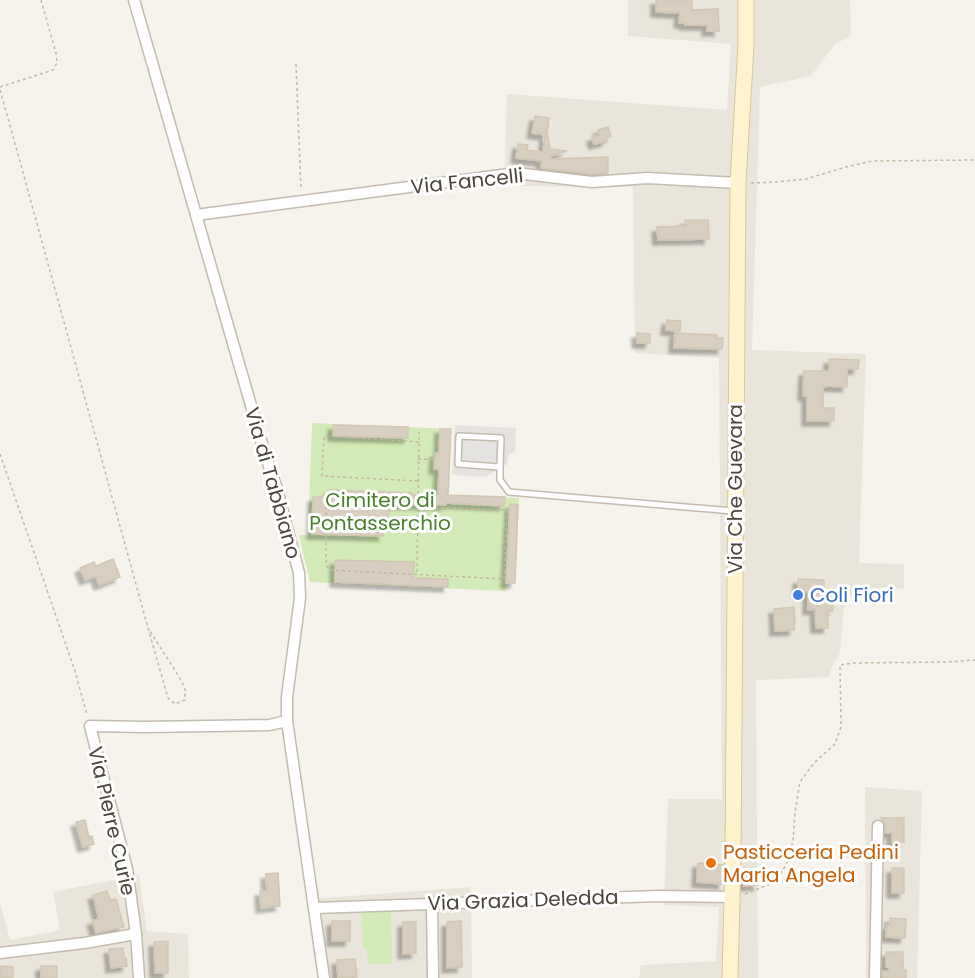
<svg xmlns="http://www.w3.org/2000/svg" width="975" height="978" viewBox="0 0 975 978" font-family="Poppins,sans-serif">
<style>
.residential{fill:#eae5da}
.green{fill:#d2eab5}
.parking{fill:#e5e3e0}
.building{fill:#d8cfc1;stroke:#d3c7b4;stroke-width:1.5;filter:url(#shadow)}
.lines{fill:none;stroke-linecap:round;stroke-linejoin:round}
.service-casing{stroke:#c2bbae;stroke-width:8}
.minor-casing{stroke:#c2bbae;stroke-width:13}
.secondary-casing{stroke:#d6c79b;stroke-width:17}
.path{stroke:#c4b79f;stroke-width:1.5;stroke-dasharray:3 3;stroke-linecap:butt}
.service{stroke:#fff;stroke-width:5}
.minor{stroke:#fff;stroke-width:10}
.secondary{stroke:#fff3cd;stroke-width:15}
.shop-dot{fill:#3f7fe0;stroke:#fff;stroke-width:2}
.food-dot{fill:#e8710a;stroke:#fff;stroke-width:2}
.labels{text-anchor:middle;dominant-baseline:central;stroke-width:6;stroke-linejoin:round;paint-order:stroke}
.street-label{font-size:20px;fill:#4b4439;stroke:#fff}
.park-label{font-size:20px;fill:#4a7f2a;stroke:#fff}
.shop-label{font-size:20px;fill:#366cbe;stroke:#fff;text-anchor:start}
.food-label{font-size:20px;fill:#c56008;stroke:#fff;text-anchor:start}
</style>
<defs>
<filter id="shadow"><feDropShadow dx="-5" dy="5" stdDeviation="1.5" flood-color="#0004"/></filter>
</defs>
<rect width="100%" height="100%" fill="#f6f3ec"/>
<g class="residential">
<polygon points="628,0 850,0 851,36 835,44 811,76 760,87 752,350 866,354 859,563 904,564 904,588 845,597 840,653 833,664 829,677 756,680 758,978 639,978 641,965 716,961 719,907 664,905 668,799 722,799 719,358 635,353 633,187 504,186 507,94 727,110 731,44 628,36"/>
<polygon points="865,787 922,791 917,978 866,978"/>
<polygon points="139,875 147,931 188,934 189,978 0,978 0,902 10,940 60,930 53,892"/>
<polygon points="471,887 472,978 320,978 310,899"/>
</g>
<g class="green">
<polygon points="312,423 451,429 448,495 519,498 515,583 507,583 506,591 310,582 299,535 308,535"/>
<polygon points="391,911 392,964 368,964 367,949 363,949 361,913"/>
</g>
<polygon class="parking" points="455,425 516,428 515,452 508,455 507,464 485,477 452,475"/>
<g class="building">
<polygon points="656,0 692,0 692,10 718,9 719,31 707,31 707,25 685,25 685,23 679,23 680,13 656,12"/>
<polygon points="535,116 549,118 547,135 532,133"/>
<polygon points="608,127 611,137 606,138 607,141 594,144 592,137 600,135 598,130"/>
<polygon points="545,136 548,136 550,149 567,151 550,156 551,159 608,157 608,173 592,174 541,168 542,161 516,158 518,144 528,145 527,150 543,152"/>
<polygon points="685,220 708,220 709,239 658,240 657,227 686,226"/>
<polygon points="667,320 681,321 680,331 666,330"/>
<polygon points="637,333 650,334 650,343 637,343"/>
<polygon points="675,333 717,335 717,338 723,338 722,349 674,348"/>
<polygon points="829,359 859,360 858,369 847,369 847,387 826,386 826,387 823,387 823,408 834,408 834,421 807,421 807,396 803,396 804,371 829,371"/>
<polygon points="333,425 408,427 408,438 333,436"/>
<polygon points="440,429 451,429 448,495 505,497 504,506 446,503 446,505 388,504 388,519 383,519 383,536 312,534 313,497 328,497 329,490 412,493 412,495 438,496 439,469 434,469 435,453 439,453"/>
<polygon points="510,504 518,505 515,583 506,583"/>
<polygon points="113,559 120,577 99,585 96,576 85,580 80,568 94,562 96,566"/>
<polygon points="335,560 414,562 413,578 448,579 448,587 335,582"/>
<polygon points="798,579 824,580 824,601 833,601 833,611 828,611 828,628 816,628 815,609 808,610 808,592 798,592"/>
<polygon points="794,607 795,624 794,624 794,630 775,631 774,609"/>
<polygon points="881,818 904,818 904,842 892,842 892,833 885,833 885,823"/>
<polygon points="85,820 89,837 92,836 94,844 83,847 76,822"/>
<polygon points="698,863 723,865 723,884 697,882"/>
<rect x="892" y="868" width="12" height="25"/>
<polygon points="757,872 758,885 744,886 743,873"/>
<polygon points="278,873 280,906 261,908 260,891 267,891 266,874"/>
<polygon points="107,891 110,900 116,899 124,927 96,933 92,921 99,919 93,895"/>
<polygon points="890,918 906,919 905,938 886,937 887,925 890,926"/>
<rect x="332" y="921" width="18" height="20"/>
<polygon points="461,921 462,967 447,968 447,922"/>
<polygon points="403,922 416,922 416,953 403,954"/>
<polygon points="168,941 168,973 155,973 154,942"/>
<polygon points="123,948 124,958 126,958 127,966 111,968 109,949"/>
<polygon points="886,952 903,952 903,970 906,970 906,978 883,978 883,971 889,971 889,967 886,967"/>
<polygon points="355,959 357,977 338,978 337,960"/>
<polygon points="0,966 13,967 13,978 0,978"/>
<rect x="41" y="966" width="16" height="12"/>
</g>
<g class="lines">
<defs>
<polyline id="service" points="500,467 501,438 459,436 458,464 500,467 500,480 509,492 733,511"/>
<g id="minor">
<polyline points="134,0 265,454 276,486 299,573 300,598 287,697 287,721 324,978"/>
<polyline points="196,215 516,173 592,182 647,178 738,183"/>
<polyline points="432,904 433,978"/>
<polyline points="315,908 658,896 732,897"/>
<polyline points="0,953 84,943 136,934"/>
<polyline points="139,978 136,934 127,869 90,726 145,727 269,725 287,721"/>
<polyline points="875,978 878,826"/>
</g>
<polyline id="secondary" points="730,978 733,859 738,183 746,45 746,0"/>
</defs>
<use href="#service" class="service-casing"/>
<use href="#minor" class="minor-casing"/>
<use href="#secondary" class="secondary-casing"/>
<g class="path">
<polyline points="296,64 301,190"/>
<polyline points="0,87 53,70 57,63 56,53 41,0"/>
<polyline points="0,90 11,129 148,628 168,698 175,704 185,700 185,688 178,675 148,628"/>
<polyline points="751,183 776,182 806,179 846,167 872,161 975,160"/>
<polyline points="0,454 75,671 87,715"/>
<polyline points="418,459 435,460"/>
<polyline points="418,481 322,476 324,436 419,442"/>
<polyline points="326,506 326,565 329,570 504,579 507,510 418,507"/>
<polyline points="326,519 417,523"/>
<polyline points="417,572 419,432"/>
<polyline points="745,894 775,882 786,865 793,841 795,812 800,782 814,763 835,744 841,727 840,665 854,663 946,662 975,660"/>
</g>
<use href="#service" class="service"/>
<use href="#minor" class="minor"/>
<use href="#secondary" class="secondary"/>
</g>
<circle class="shop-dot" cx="798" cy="595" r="6"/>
<circle class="food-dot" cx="711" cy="863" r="6"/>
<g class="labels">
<g class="street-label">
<text transform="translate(467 181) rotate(-6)">Via Fancelli</text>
<text transform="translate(273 483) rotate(74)">Via di Tabbiano</text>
<text transform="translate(735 489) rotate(-90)">Via Che Guevara</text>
<text transform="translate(112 821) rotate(77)">Via Pierre Curie</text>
<text transform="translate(523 900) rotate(-2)">Via Grazia Deledda</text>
</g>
<g class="park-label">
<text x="380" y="500">Cimitero di<tspan x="380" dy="23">Pontasserchio</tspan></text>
</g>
<g class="shop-label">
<text x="810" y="595">Coli Fiori</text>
</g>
<g class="food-label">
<text x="723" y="852">Pasticceria Pedini<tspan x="723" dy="23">Maria Angela</tspan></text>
</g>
</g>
</svg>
